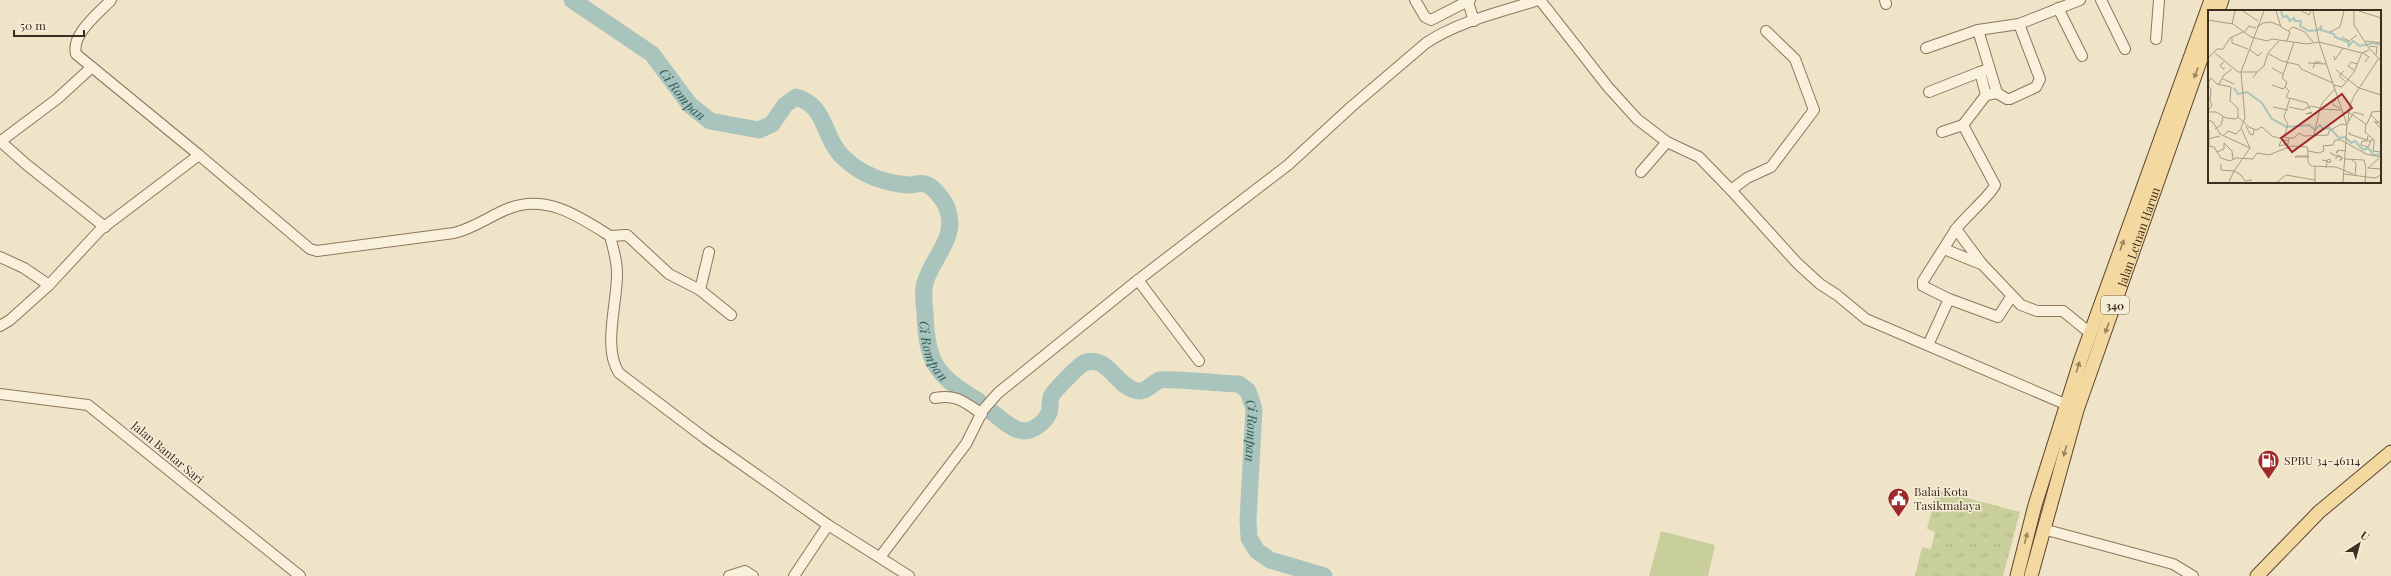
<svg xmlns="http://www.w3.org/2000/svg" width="2391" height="576" viewBox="0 0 2391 576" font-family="'Playfair Display',serif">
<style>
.grass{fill:url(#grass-tufts)}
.park{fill:#c9cf9b}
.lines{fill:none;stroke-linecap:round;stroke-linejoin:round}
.river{stroke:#a9c4bc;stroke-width:17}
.minor-casing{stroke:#8d765c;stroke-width:12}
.major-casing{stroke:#5b4430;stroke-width:15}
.minor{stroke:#faf1dc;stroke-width:10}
.major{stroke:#f3d9a0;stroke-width:13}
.oneway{fill:#988460}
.labels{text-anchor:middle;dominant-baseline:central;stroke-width:3;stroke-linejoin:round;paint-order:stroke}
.shield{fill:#f7eed8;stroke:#756857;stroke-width:1}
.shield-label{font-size:11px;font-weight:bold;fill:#3d2e20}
.street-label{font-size:12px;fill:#3d2e20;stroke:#f7eed8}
.poi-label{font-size:12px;fill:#3d2e20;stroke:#f7eed8;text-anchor:start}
.water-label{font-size:13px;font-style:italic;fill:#2f5d5a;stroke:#f7eed8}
.inset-river{fill:none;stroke:#a9c4bc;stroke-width:2}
.inset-road{fill:none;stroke:#a89b85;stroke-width:1}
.view{fill:#9e2a2b;fill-opacity:0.15;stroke:#9e2a2b;stroke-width:2}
.inset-edge{fill:none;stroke:#3d2e20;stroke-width:2}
</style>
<defs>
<pattern id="grass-tufts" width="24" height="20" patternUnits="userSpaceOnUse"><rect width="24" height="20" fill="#c9cf9b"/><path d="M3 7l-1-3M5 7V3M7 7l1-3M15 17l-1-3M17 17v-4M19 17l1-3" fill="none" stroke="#aeb285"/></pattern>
</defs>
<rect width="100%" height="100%" fill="#f0e4c8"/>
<polygon class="grass" points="1937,490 2020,512 2003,576 1915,576 1922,547 1931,549 1935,532 1927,529"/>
<polygon class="park" points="1661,531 1715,545 1708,576 1649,576"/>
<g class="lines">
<path class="river" id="s1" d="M572 0 652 54 690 105 710 121 759 130 772 124 785 105 796 97C828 106 822 139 845 159 862 175 886 184 910 185 914 185 920 182 925 184 933 186 944 200 947 208 958 237 934 255 926 280 922 290 924 303 925 313 927 362 935 375 977 400 988 408 1009 428 1019 430 1031 434 1044 423 1049 413 1051 407 1049 399 1052 395 1056 389 1078 366 1084 363 1107 354 1115 384 1134 390 1146 394 1150 384 1160 380 1167 378 1225 384 1239 384L1248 391 1254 409 1248 520 1249 538 1257 551 1270 560 1324 576"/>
<defs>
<g id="minor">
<path d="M111 0C98 14 71 34 76 54L199 155"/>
<polyline points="1415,0 1425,17 1431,20 1470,0"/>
<polyline points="1540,0 1608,87 1637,119 1667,142 1699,157 1731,190 1797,263 1820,284 1837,295 1866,319 2072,407"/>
<polyline points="1885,0 1886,4"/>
<path d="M2080 0 2019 24 1978 30 1997 93 1986 95 1963 125 1995 185C1992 194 1964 218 1956 229L1982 264 2021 305 2037 311H2063L2090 333"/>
<polyline points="2101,0 2125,49"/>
<polyline points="1468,2 1474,21"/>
<polyline points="2058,8 2082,56"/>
<polyline points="2156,39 2159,0"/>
<polyline points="1926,48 1978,30"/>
<polyline points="1929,92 1980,72"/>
<polyline points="1997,93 2007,99 2010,99 2036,87 2040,79 2019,24"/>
<polyline points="1986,95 1980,72 1986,70"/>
<polyline points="1942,132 1963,125"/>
<polyline points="0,141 27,165 105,227"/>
<polyline points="1,141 57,99 92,67"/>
<polyline points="1641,172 1667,142"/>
<polyline points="1731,190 1747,178 1771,167 1814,110 1795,59 1766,31"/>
<polyline points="610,236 627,235 669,274 700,290 731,315"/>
<polyline points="1944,249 1981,264"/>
<polyline points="0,257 24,268 49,285"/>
<polyline points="1138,280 1199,361"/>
<polyline points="700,290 709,252"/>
<polyline points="1949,299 1998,317 2011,297"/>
<path d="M0 326 10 320 49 285 100 230 199 155 310 249 317 251 454 233C475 228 491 215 510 208 547 194 580 217 610 236 613 248 617 260 617 272 618 301 602 347 619 373L706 439 828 525 909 576"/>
<polyline points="1928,345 1949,299 1923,286 1923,281 1956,229"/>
<polyline points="0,394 88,405 300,576"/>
<path d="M935 398C957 394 964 402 982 414"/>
<polyline points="2043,529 2173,564 2193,576"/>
<path d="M880 557 966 444 983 410 998 393 1138 280 1288 165 1351 107 1426 43C1459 21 1501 12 1538 0"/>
<polyline points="729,576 745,571 753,576"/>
<polyline points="794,576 828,525"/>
</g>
<g id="major">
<polyline points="2218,11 2222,0"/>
<polyline points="2017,576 2035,505 2081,359 2211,0"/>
<path id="s2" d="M2031 576 2077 410 2209 36"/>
<polyline points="2257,576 2319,512 2391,452"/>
</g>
</defs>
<use href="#minor" class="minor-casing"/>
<use href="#major" class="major-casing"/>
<use href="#minor" class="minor"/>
<use href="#major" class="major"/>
</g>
<defs><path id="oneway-solid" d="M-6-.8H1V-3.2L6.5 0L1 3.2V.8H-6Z"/></defs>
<g class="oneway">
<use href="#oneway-solid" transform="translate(2196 73) rotate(110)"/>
<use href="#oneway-solid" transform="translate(2122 245) rotate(-70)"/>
<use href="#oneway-solid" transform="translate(2107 328) rotate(110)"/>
<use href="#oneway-solid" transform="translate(2078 367) rotate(-72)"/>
<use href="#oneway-solid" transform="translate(2065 451) rotate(106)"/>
<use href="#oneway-solid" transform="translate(2026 538) rotate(-76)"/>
</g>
<defs>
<symbol id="fuel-pin" viewBox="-11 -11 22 30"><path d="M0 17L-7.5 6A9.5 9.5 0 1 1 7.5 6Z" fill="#9e2a2b" stroke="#f7eed8"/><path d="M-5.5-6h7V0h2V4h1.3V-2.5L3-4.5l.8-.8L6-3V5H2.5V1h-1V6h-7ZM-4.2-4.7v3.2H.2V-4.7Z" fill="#fff"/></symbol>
<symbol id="civic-pin" viewBox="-11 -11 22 30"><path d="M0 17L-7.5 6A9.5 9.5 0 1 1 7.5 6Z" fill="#9e2a2b" stroke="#f7eed8"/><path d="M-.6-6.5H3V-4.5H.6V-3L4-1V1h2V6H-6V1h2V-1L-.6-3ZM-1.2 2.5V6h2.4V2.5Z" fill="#fff"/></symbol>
</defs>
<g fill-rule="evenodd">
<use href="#fuel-pin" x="2256" y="448" width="25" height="34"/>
<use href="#civic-pin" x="1886" y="486" width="25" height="34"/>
</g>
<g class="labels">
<rect class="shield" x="2101" y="296" width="28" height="18" rx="3"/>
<g class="shield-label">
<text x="2115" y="305">340</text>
</g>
<g class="street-label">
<text stroke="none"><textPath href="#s2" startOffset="356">Jalan Letnan Harun</textPath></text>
<text transform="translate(168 452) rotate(40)">Jalan Bantar Sari</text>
</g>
<g class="poi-label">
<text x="2284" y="460">SPBU 34-46114</text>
<text x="1914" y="491">Balai Kota<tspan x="1914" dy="14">Tasikmalaya</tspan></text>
</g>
<g class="water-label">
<text stroke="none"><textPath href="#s1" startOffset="147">Ci Rompan</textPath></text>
<text stroke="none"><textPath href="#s1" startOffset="638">Ci Rompan</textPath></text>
<text stroke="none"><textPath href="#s1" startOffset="1080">Ci Rompan</textPath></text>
</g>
</g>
<g transform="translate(2208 10)">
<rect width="173" height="173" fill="#f0e4c8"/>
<path class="inset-river" d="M73 1 75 7 79 6 82 11 86 8 87 11H93L92 16 101 21 110 20 113 17V20L126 24 127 27 140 32 141 36 145 31 152 36 165 33 173 35M26 78 30 84 39 82 54 93 64 109 79 117 101 115 107 120 112 115 115 119 122 118 131 128 137 127 143 133 147 131 155 140 160 138 166 145 173 144"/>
<path class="inset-road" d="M35 1 50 11M68 1 73 17 82 22 79 31M94 1 101 5 103 1M105 1 111 32 139 115 135 172M146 1V15L160 37 173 51M151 1 173 8M0 10 25 14 43 27 59 31 64 29 99 34 111 32M24 14 27 1M49 17 55 13 63 12 73 16M80 21 85 17 97 22 105 32M122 22 132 17 136 1M36 23 41 16 48 18M134 27 141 31 149 25M24 28V33L40 39M157 31 173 33M111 32 154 43M161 36 169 37 168 45M41 39 50 46 54 42M7 43 30 62H49L45 68M155 43 161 47 157 52M61 44 74 51 91 55 93 59 125 73M126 46 127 50 135 38M0 48 9 39H15L22 28 35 22M16 52 12 55 15 59 17 58M100 53 118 54M64 58 75 64M105 58 107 52H113M128 60 151 78 173 85M146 60 140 56 143 52 149 54M136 61 131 66 137 71M49 62 56 56 60 43 71 31M15 69 26 74M0 73 3 68 9 74 23 77 22 91 30 98V107L41 117 48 120 54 117 64 126 80 131M11 74 16 65 24 59M64 75 75 79 77 77M126 75 134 77 146 62 154 43 161 40M0 76 3 79 2 91 4 95 0 101M82 89 78 87 81 81 77 77 79 72 74 68 86 32M128 90 124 92 125 95 132 98M65 97 80 100M81 97 95 100 103 96 112 98 106 125M112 98 115 92 127 79M112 99 133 100M0 102H8L18 108 28 109 30 107M104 103 98 104 104 102M135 103 140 102 158 114 157 122 166 130V133M163 105 173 115M0 110 5 112 12 124 42 138M173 110 169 113 166 111 171 117 173 116M141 111 146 102 156 105M140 114 141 98 146 86 171 48M159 114 164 102 173 101M38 116 42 124 45 125 46 119M7 119 13 115 15 107M1 120V136M142 122 141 124 159 130 160 126M16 125 20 121 28 124 33 119M81 128 76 127 80 115 76 107 82 88 99 93 102 99M0 129 12 126M73 131 71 136 80 134M163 131H154L153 135 160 137 164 129M166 133 165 141 173 142M0 136 6 137 13 148 22 151 28 148 45 149 49 143 61 145 83 136 99 137 100 141 111 143 116 141 115 136 125 135 127 130H133L158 144 173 147M79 139 81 128H86L91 123 96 126 120 125 121 121 133 114 139 115M130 140 128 143H129L130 140 138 141M100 141V152L103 156 128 157 145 164M9 142 16 139V133L24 141 25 149M123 142V144L129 146H130L133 147 132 151 135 148 130 145V146L129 148H127M100 146H89L87 147H101M137 149 156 150M114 150 119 151 122 153 123 150 120 149 119 151V153L118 158M144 150 148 153 147 165M156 150 158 158 157 172M13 154V160L26 161M160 158 171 148M160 158 173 159M26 161 33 165 37 171 44 170M136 164 167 168 173 165M21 172 26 161 42 138 33 118 37 108 33 62 56 1M69 172 78 165 107 170M107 172V157"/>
<path class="view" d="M134 84 144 98 84 142 73 128Z"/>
<rect width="173" height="173" class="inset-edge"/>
</g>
<g transform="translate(2359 544) rotate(36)" stroke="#f7eed8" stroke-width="3" paint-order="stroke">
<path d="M0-3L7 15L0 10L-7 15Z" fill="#3d2e20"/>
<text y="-6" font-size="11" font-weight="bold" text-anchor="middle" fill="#3d2e20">U</text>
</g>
<path d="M14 30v6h70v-6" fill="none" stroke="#3d2e20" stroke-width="2"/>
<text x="20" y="30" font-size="12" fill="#3d2e20" stroke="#f7eed8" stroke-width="3" paint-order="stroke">50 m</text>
</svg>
